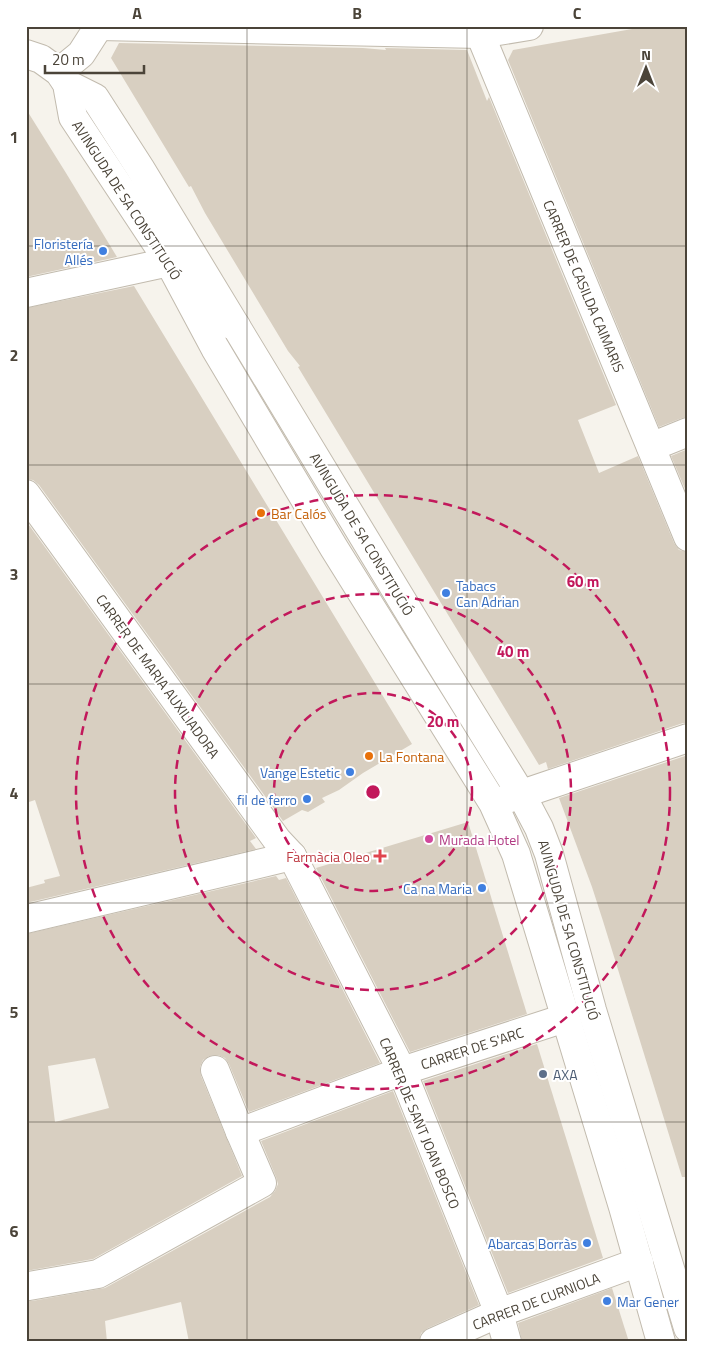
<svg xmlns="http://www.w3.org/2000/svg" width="714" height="1368" viewBox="0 0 714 1368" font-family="'Titillium Web',sans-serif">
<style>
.building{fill:#d8cfc1;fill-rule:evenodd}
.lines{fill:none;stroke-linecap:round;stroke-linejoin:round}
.minor-casing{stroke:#c2bbae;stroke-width:30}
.tertiary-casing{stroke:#c2bbae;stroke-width:30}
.minor{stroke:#fff;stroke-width:28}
.tertiary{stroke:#fff;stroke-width:28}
.grid{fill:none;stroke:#4b4439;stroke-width:1;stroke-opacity:0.55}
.ring{fill:none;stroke:#c2185b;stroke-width:2.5;stroke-dasharray:9 6}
.shop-dot{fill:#3f7fe0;stroke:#fff;stroke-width:2}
.food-dot{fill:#e8710a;stroke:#fff;stroke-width:2}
.hotel-dot{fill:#d1479c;stroke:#fff;stroke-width:2}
.health-dot{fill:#e0444e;stroke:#fff;stroke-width:2}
.service-dot{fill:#5c6f8a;stroke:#fff;stroke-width:2}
.labels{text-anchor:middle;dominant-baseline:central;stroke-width:4;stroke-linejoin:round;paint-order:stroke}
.street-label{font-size:14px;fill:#4b4439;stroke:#fff}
.shop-label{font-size:14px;fill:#366cbe;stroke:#fff;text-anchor:end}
.food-label{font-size:14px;fill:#c56008;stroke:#fff;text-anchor:start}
.hotel-label{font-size:14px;fill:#b23c85;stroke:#fff;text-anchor:start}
.health-label{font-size:14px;fill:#be3a42;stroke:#fff;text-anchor:end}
.service-label{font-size:14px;fill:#4e5e75;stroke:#fff;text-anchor:start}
.centre{fill:#c2185b;stroke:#fff;stroke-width:2.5}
.ring-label{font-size:15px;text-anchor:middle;font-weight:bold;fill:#c2185b;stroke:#fff;stroke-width:4;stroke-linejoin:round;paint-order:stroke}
.neatline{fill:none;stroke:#4b4439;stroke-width:2}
.grid-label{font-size:16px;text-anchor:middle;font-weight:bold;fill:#4b4439}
</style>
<rect width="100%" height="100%" fill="#f6f3ec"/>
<g class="building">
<polygon points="649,26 688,26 688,417 682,418 659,427 508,60 513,50"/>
<polygon points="119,43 363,48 386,50 385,48 467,50 487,101 489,97 616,405 578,420 599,473 638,456 674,543 679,550 688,552 688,723 683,723 548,769 546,762 539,765 298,367 300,366 288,351 205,213 191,186 189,187 111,58"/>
<polygon points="26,109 66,173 117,257 26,277"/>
<polygon points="134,286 412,744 363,773 339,790 322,798 325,802 308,812 302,810 283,821 39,485 33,480 26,479 26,308"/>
<polygon points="688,449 688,496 671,456"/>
<polygon points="26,521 256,838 250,841 256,849 26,903 26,888 45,883 44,880 60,876 35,800 26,803"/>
<polygon points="688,755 688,1177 682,1177 603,921 592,887 559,798"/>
<polygon points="468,822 527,1014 410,1052 316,868"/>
<path d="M276 876 279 880 286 878 380 1063 249 1112 229 1064 225 1058 218 1055 209 1056 203 1060 200 1067 201 1076 242 1176 93 1259 26 1271V934ZM95 1058 109 1108 55 1122 48 1066Z"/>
<polygon points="537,1044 603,1258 508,1293 423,1081"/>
<polygon points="393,1091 479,1305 428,1328 421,1333 419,1342 189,1342 181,1302 105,1321 107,1342 26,1342 26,1301 32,1301 105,1288 270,1197 275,1191 278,1184 276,1177 261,1141"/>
<polygon points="612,1288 629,1342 522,1342 518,1323"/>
</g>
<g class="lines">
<defs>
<g id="minor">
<polyline points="99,26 480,34 529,26"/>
<polyline points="480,34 688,537"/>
<polyline points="59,72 81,54 99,26"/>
<polyline points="26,293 169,262 178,262 208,319 236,326"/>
<polyline points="651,447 688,432"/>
<polyline points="26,494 277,840 292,856 402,1071 499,1313 507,1342"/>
<polyline points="26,919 292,856"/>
<polyline points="215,1070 240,1132"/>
<polyline points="29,1286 98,1274 262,1183 240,1132 402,1071 565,1018"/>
<polyline points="434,1342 499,1313 639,1262"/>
</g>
<g id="tertiary">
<polyline points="26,54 41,59 59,72 67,84 73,117 169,262 215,348 334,548 493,803 516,854 623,1207 661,1342"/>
<polyline points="67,84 95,98 140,168 437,658 521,794 539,828 549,854 592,1010 688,1328"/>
<polyline points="504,800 688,738"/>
</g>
</defs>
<use href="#minor" class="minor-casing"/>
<use href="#tertiary" class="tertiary-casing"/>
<use href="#minor" class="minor"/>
<use href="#tertiary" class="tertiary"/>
</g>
<path class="grid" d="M247 26V1342M467 26V1342M26 246H688M26 465H688M26 684H688M26 903H688M26 1122H688"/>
<g class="ring">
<circle cx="373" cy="792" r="99"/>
<circle cx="373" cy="792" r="198"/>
<circle cx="373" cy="792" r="297"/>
</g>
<g class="shop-dot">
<circle cx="103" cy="251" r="5"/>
<circle cx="446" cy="593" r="5"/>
<circle cx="350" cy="772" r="5"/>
<circle cx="307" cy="799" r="5"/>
<circle cx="482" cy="888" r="5"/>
<circle cx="587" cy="1243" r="5"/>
<circle cx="607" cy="1301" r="5"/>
</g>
<g class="food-dot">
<circle cx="261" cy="513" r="5"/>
<circle cx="369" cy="756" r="5"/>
</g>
<circle class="hotel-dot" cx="429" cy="839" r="5"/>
<path class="health-dot" d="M377.5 848.5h5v5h5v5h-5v5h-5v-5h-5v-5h5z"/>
<circle class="service-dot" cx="543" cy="1074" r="5"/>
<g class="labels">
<g class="street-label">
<text transform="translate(127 200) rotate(57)">AVINGUDA DE SA CONSTITUCIÓ</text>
<text transform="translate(584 286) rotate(67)">CARRER DE CASILDA CAIMARIS</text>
<text transform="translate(362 534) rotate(59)">AVINGUDA DE SA CONSTITUCIÓ</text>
<text transform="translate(158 676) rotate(54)">CARRER DE MARIA AUXILIADORA</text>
<text transform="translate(569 930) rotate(74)">AVINGUDA DE SA CONSTITUCIÓ</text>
<text transform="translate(472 1048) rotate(-18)">CARRER DE S'ARC</text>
<text transform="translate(420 1123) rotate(67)">CARRER DE SANT JOAN BOSCO</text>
<text transform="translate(536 1301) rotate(-21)">CARRER DE CURNIOLA</text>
</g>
<g class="shop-label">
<text x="93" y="243">Floristería<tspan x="93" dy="16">Allés</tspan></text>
<text x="456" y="585" text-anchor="start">Tabacs<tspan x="456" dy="16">Can Adrian</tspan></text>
<text x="340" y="772">Vange Estetic</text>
<text x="297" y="799">fil de ferro</text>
<text x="472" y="888">Ca na Maria</text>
<text x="577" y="1243">Abarcas Borràs</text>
<text x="617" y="1301" text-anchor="start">Mar Gener</text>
</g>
<g class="food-label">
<text x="271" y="513">Bar Calós</text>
<text x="379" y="756">La Fontana</text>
</g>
<g class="hotel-label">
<text x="439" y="839">Murada Hotel</text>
</g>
<g class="health-label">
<text x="370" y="856">Farmàcia Oleo</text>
</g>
<g class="service-label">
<text x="553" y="1074">AXA</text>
</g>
</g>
<circle cx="373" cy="792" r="8" class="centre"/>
<g class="ring-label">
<text x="583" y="587">60 m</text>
<text x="513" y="657">40 m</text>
<text x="443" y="727">20 m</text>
</g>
<rect width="714" height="1368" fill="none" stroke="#ffffff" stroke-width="55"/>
<g transform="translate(646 68)" stroke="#ffffff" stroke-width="4" paint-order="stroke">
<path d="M0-4L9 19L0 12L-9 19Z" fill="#4b4439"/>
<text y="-8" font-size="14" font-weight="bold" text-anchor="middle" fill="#4b4439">N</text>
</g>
<path d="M45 65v8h99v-8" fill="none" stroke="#4b4439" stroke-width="2.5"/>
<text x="52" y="65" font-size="15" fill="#4b4439" stroke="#ffffff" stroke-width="4" paint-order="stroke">20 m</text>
<rect x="28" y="28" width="658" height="1312" class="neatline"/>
<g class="grid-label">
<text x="137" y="19">A</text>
<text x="357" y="19">B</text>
<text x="577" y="19">C</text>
<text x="14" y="143">1</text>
<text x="14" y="361">2</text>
<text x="14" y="580">3</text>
<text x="14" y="799">4</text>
<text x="14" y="1018">5</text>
<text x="14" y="1237">6</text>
</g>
</svg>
